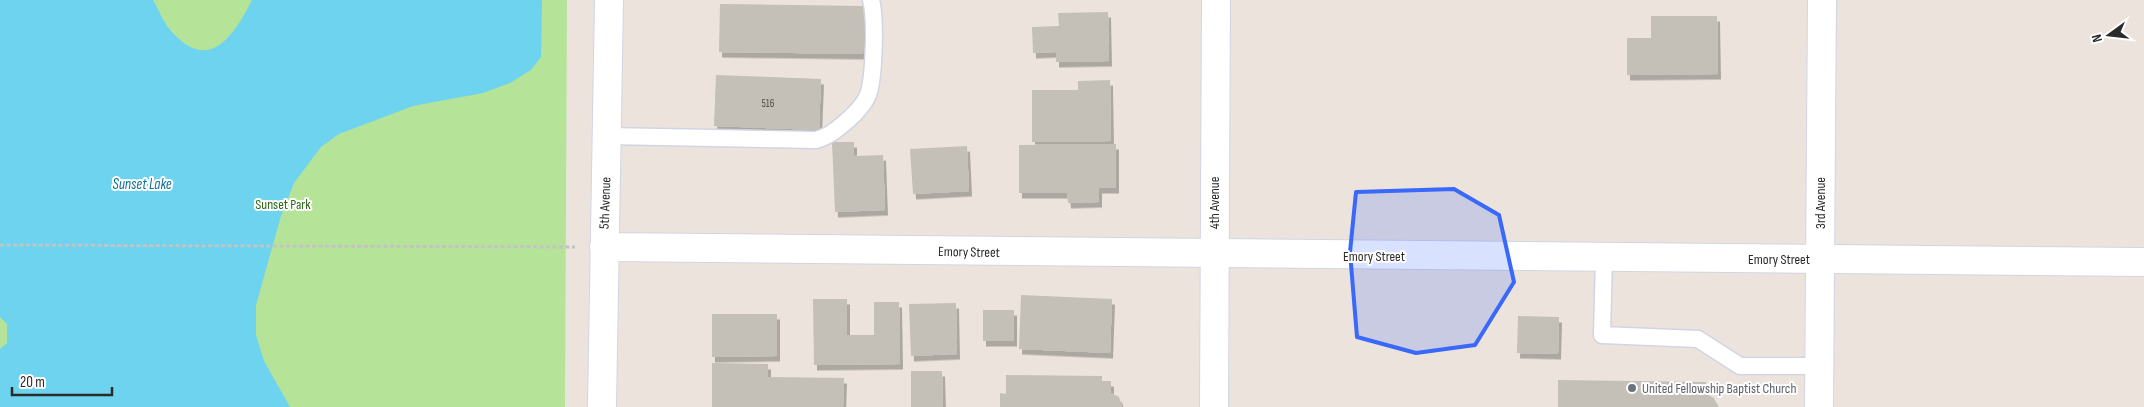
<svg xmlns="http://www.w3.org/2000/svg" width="2144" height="407" viewBox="0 0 2144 407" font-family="'Sofia Sans Condensed',sans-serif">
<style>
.green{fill:#b5e398}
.water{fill:#6ed3ef}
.building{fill:#c4bfb7;filter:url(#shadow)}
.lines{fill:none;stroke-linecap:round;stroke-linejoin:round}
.service-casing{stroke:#d1d5e3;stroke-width:19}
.minor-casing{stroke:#d1d5e3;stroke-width:30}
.path{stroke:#c3c3c3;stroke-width:3;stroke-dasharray:4 2.5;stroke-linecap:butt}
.service{stroke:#fff;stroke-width:16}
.minor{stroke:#fff;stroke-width:28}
.marked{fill:#3a68fa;fill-opacity:0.2;stroke:#3a68fa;stroke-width:4;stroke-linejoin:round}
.worship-dot{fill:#6b7280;stroke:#fff;stroke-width:2}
.labels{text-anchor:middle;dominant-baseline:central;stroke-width:4;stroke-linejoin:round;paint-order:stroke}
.number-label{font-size:11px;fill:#504f4d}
.street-label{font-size:14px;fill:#2a2a2a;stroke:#fff}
.park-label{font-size:14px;fill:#2d671a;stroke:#fff}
.worship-label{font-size:14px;fill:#5b616d;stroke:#fff;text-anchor:start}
.water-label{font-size:15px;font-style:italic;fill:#0d719b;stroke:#fff}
</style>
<defs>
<filter id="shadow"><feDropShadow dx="3" dy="5.5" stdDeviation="0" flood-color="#0004"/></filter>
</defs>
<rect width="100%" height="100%" fill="#ece4dc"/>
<polygon class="green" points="0,0 567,0 565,407 0,407"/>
<path class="water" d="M0 0H153C159 10 163 22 171 31 209 74 233 37 252 0H542L541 57 531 70 510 83 483 93 413 106 339 134 321 147 294 183 281 216 256 305V335L264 361 290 407H0V349L7 343V324L0 317Z"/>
<g class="building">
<polygon points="720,4 864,6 863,54 719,52"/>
<polygon points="1108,12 1109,61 1056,62 1056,52 1033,53 1032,27 1059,26 1058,13"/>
<polygon points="1651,16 1717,16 1718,74 1627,75 1627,38 1651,38"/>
<polygon points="716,75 821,79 819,130 714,126"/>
<polygon points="1110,80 1111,141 1032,142 1032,90 1078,90 1078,81"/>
<polygon points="832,142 854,142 854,156 883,155 885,210 835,212"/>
<polygon points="1116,144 1116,188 1099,188 1099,202 1068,203 1067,193 1019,193 1019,145"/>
<polygon points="967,146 969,191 913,194 910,149"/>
<polygon points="1021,295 1112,299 1110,353 1019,349"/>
<polygon points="813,299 847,299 847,335 874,335 874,302 899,302 900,364 814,365"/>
<polygon points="956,303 957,354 911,356 909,304"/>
<rect x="983" y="310" width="31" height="31"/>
<polygon points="712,314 777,314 777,356 712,357"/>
<polygon points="1518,316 1559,317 1558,354 1517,353"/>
<polygon points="712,363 768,364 768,377 844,378 843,407 712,407"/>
<polygon points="911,371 942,371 943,407 911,407"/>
<polygon points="1006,375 1102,376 1102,381 1111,381 1111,393 1119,397 1122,407 1000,407 1000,393 1006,394"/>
<polygon points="1558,380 1706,382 1706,394 1714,398 1718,407 1558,407"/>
</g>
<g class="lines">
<defs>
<g id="service">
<path d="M608 136 816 140C833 136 864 109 869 92 874 74 876 18 871 0"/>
<polyline points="1604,257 1602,335 1698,339 1740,366 1819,366"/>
</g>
<g id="minor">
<polyline points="604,247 2144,262"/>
<polyline points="602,407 609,0"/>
<polyline points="1214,407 1216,0"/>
<polyline points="1819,407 1822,0"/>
</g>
</defs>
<use href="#service" class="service-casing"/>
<use href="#minor" class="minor-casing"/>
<polyline class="path" points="0,245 575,247"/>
<use href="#service" class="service"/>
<use href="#minor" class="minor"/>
</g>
<path class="marked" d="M1454 189 1499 215 1514 282 1475 345 1416 353 1357 337 1350 252 1356 192Z"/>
<circle class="worship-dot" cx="1632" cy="388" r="5"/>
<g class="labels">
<g class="number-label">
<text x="768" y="103">516</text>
</g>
<g class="street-label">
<text transform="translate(605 203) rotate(-88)">5th Avenue</text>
<text transform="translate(1214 203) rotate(-90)">4th Avenue</text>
<text transform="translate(1820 203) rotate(-90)">3rd Avenue</text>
<text transform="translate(969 252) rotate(1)">Emory Street</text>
<text x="1374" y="256">Emory Street</text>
<text x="1779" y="259">Emory Street</text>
</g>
<g class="park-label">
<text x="283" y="204">Sunset Park</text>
</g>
<g class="worship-label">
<text x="1642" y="388">United Fellowship Baptist Church</text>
</g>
<g class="water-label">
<text x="142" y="184">Sunset Lake</text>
</g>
</g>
<g transform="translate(2109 35) rotate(255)" stroke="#ffffff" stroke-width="4" paint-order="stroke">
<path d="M0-4L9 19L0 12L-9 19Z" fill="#2a2a2a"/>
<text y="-8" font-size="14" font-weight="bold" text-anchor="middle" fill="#2a2a2a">N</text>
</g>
<path d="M12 387v8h100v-8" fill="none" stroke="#2a2a2a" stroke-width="2.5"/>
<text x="20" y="387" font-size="15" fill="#2a2a2a" stroke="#ffffff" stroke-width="4" paint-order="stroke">20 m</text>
</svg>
